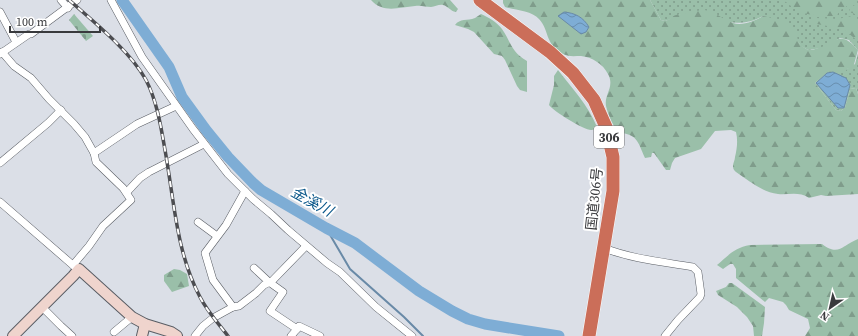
<svg xmlns="http://www.w3.org/2000/svg" width="858" height="336" viewBox="0 0 858 336" font-family="'Source Serif 4','Noto Sans JP',serif">
<style>
.grass{fill:url(#grass-dots)}
.forest{fill:url(#forest-firs)}
.cemetery{fill:url(#cemetery-stones)}
.water{fill:url(#water-waves);stroke:#698aa7}
.lines{fill:none;stroke-linecap:round;stroke-linejoin:round}
.stream{stroke:#698aa7;stroke-width:2}
.river{stroke:#7eadd5;stroke-width:11}
.street-casing{stroke:#595d64;stroke-width:8}
.secondary-casing{stroke:#595d64;stroke-width:12}
.highway-casing{stroke:#fff;stroke-width:14}
.street{stroke:#fff;stroke-width:7}
.secondary{stroke:#efd4cd;stroke-width:10}
.highway{stroke:#cb6e59;stroke-width:13}
.rail-casing{stroke:#4c4d51;stroke-width:3.5}
.rail{stroke:#fff;stroke-width:2;stroke-dasharray:6;stroke-linecap:butt}
.labels{text-anchor:middle;dominant-baseline:central;stroke-width:4;stroke-linejoin:round;paint-order:stroke}
.shield{fill:#fff;stroke:#747577;stroke-width:1}
.shield-label{font-size:13px;font-weight:bold;fill:#393a3d}
.street-label{font-size:14px;fill:#393a3d;stroke:#fff}
.water-label{font-size:15px;font-style:italic;fill:#0a578a;stroke:#fff}
</style>
<defs>
<pattern id="grass-dots" width="8" height="8" patternUnits="userSpaceOnUse"><rect width="8" height="8" fill="#9abfa9"/><path d="M2 2h.1M6 6h.1" fill="none" stroke="#7f9c8b" stroke-width="1.8" stroke-linecap="round"/></pattern>
<pattern id="forest-firs" width="22" height="20" patternUnits="userSpaceOnUse"><rect width="22" height="20" fill="#9abfa9"/><path d="M5 1l3.5 6h-7zM16 11l3.5 6h-7z" fill="#7f9c8b"/></pattern>
<pattern id="cemetery-stones" width="16" height="16" patternUnits="userSpaceOnUse"><rect width="16" height="16" fill="#9abfa9"/><path d="M2 7V4a2 2 0 0 1 4 0v3zM10 15v-3a2 2 0 0 1 4 0v3z" fill="#7f9c8b"/></pattern>
<pattern id="water-waves" width="16" height="10" patternUnits="userSpaceOnUse"><rect width="16" height="10" fill="#7eadd5"/><path d="M0 5q4-4 8 0t8 0" fill="none" stroke="#688eae"/></pattern>
</defs>
<rect width="100%" height="100%" fill="#dbdfe7"/>
<g class="grass">
<path d="M650 0H858V50L849 40 840 38 822 48 808 50 801 46 797 40 763 16C734 32 714 15 685 14 676 14 673 19 665 21L661 20Z"/>
<polygon points="858,53 858,94 856,88 850,89 845,107 841,111 836,110 815,83 827,73 834,72 839,72 847,69 855,64"/>
</g>
<g class="forest">
<path d="M371 0H450L458 9 456 12C450 11 448 6 443 5 439 4 435 7 431 7 426 7 421 5 415 6 400 7 383 14 371 0Z"/>
<path d="M503 0H650L661 20 665 21C670 20 672 16 676 15 681 14 699 10 704 10 716 11 722 20 733 23 742 26 755 21 763 16L785 21 797 34C797 43 801 46 808 50 833 49 837 25 858 50L853 68 847 69 845 72H834L827 73 815 83 836 110 841 111 845 107 850 89 856 88 858 94V194L826 196 821 195 809 198C799 191 789 195 778 194 762 192 749 181 736 172 734 170 733 169 733 166 733 163 735 160 735 157 737 149 738 140 736 132L731 130 715 131 701 149 675 158 672 163 670 170H666L654 153H652L651 157 645 158C637 140 638 135 617 132 613 124 608 115 606 106 604 94 615 87 608 74 603 64 592 57 581 56 574 56 569 57 563 54 544 43 550 31 539 19 532 11 515 10 505 7L503 3Z"/>
<path d="M782 0H857L839 11 837 16C824 16 810 16 798 11 792 8 788 2 782 0Z"/>
<polygon points="858,3 858,15 849,12 850,8"/>
<path d="M481 14C488 17 497 22 502 29 511 42 511 52 527 61V92L520 90 517 86 505 60 502 56 494 54 474 32 468 29 455 25C460 18 467 21 475 18 477 17 479 15 481 14Z"/>
<polygon points="848,16 858,19 858,41 843,29 817,24 813,23 811,20 816,18 839,19"/>
<path d="M558 70C572 88 588 105 597 127 594 129 594 130 591 130 584 130 553 111 549 105L554 85V76Z"/>
<path d="M858 239V336H805L810 328 808 319 789 310 786 305 783 302 769 298 765 302 736 278V269L733 264H730L723 269 717 265C729 255 734 248 750 245L822 244C839 257 842 245 858 239Z"/>
<polygon points="174,269 180,270 187,274 189,286 172,292 164,281 164,275"/>
<polygon points="729,283 732,283 765,307 764,323 762,336 754,336 753,326 747,317 737,307 718,295 716,291 726,287"/>
</g>
<polygon class="cemetery" points="74,14 93,36 86,41 69,20"/>
<g class="water">
<path d="M564 12C575 13 583 17 589 27L586 32 581 34 558 16Z"/>
<polygon points="833,72 846,78 850,85 844,108 838,108 816,83 827,73"/>
</g>
<g class="lines">
<polyline class="stream" points="326,228 350,269 404,317 423,336"/>
<polyline class="river" points="122,0 169,67 182,97 206,130 228,157 253,183 261,190 326,228 355,243 419,291 452,311 468,319 485,324 559,336"/>
<defs>
<g id="street">
<polyline points="61,0 68,8"/>
<polyline points="111,0 142,57 193,129 228,174 253,199 271,214 288,230 327,263 340,272 376,307 412,336"/>
<polyline points="0,12 16,42"/>
<polyline points="2,52 14,66 31,78 49,99 74,124 85,137 94,153 96,162 123,188 131,200 103,226 89,246 73,265"/>
<polyline points="0,54 29,34 31,34 77,0"/>
<polyline points="94,153 137,124 176,106"/>
<polyline points="0,163 48,123 61,110"/>
<polyline points="127,192 140,178 149,172 204,144"/>
<polyline points="0,202 75,267"/>
<polyline points="198,222 217,236"/>
<path d="M604 248C632 259 664 262 693 267L698 272 701 294 700 297 678 320 665 336"/>
<polyline points="254,268 269,282 283,292 270,311 297,329 291,336"/>
<polyline points="42,307 61,326 72,336"/>
<polyline points="233,307 213,280 205,253 226,225 245,191"/>
<polyline points="297,329 299,326 320,336"/>
<polyline points="114,332 132,317"/>
<polyline points="195,336 203,326 213,318 233,307 239,306 256,293 264,285 272,281 306,246"/>
</g>
<g id="secondary">
<polyline points="13,336 73,276 79,269 132,317 145,324 171,332 177,336"/>
<polyline points="142,336 145,324"/>
</g>
<polyline id="highway" points="480,0 550,52 573,73 594,100 606,127 613,157 613,191 589,336"/>
</defs>
<use href="#street" class="street-casing"/>
<use href="#secondary" class="secondary-casing"/>
<use href="#highway" class="highway-casing"/>
<use href="#street" class="street"/>
<use href="#secondary" class="secondary"/>
<use href="#highway" class="highway"/>
<defs>
<path id="rail" d="M69 0C94 22 130 51 146 80 157 101 161 127 165 150 174 199 176 252 200 297 207 311 218 323 228 336"/>
</defs>
<use href="#rail" class="rail-casing"/>
<use href="#rail" class="rail"/>
</g>
<g class="labels">
<rect class="shield" x="594" y="126" width="30" height="22" rx="3"/>
<g class="shield-label">
<text x="609" y="137">306</text>
</g>
<g class="street-label">
<text transform="translate(594 199) rotate(-84)">国道306号</text>
</g>
<g class="water-label">
<text transform="translate(312 201) rotate(29)">金溪川</text>
</g>
</g>
<g transform="translate(830 308) rotate(214)" stroke="#ffffff" stroke-width="3" paint-order="stroke">
<path d="M0-3L7 15L0 10L-7 15Z" fill="#393a3d"/>
<text y="-6" font-size="11" font-weight="bold" text-anchor="middle" fill="#393a3d">N</text>
</g>
<path d="M10 26v6h90v-6" fill="none" stroke="#393a3d" stroke-width="2"/>
<text x="16" y="26" font-size="12" fill="#393a3d" stroke="#ffffff" stroke-width="3" paint-order="stroke">100 m</text>
</svg>
